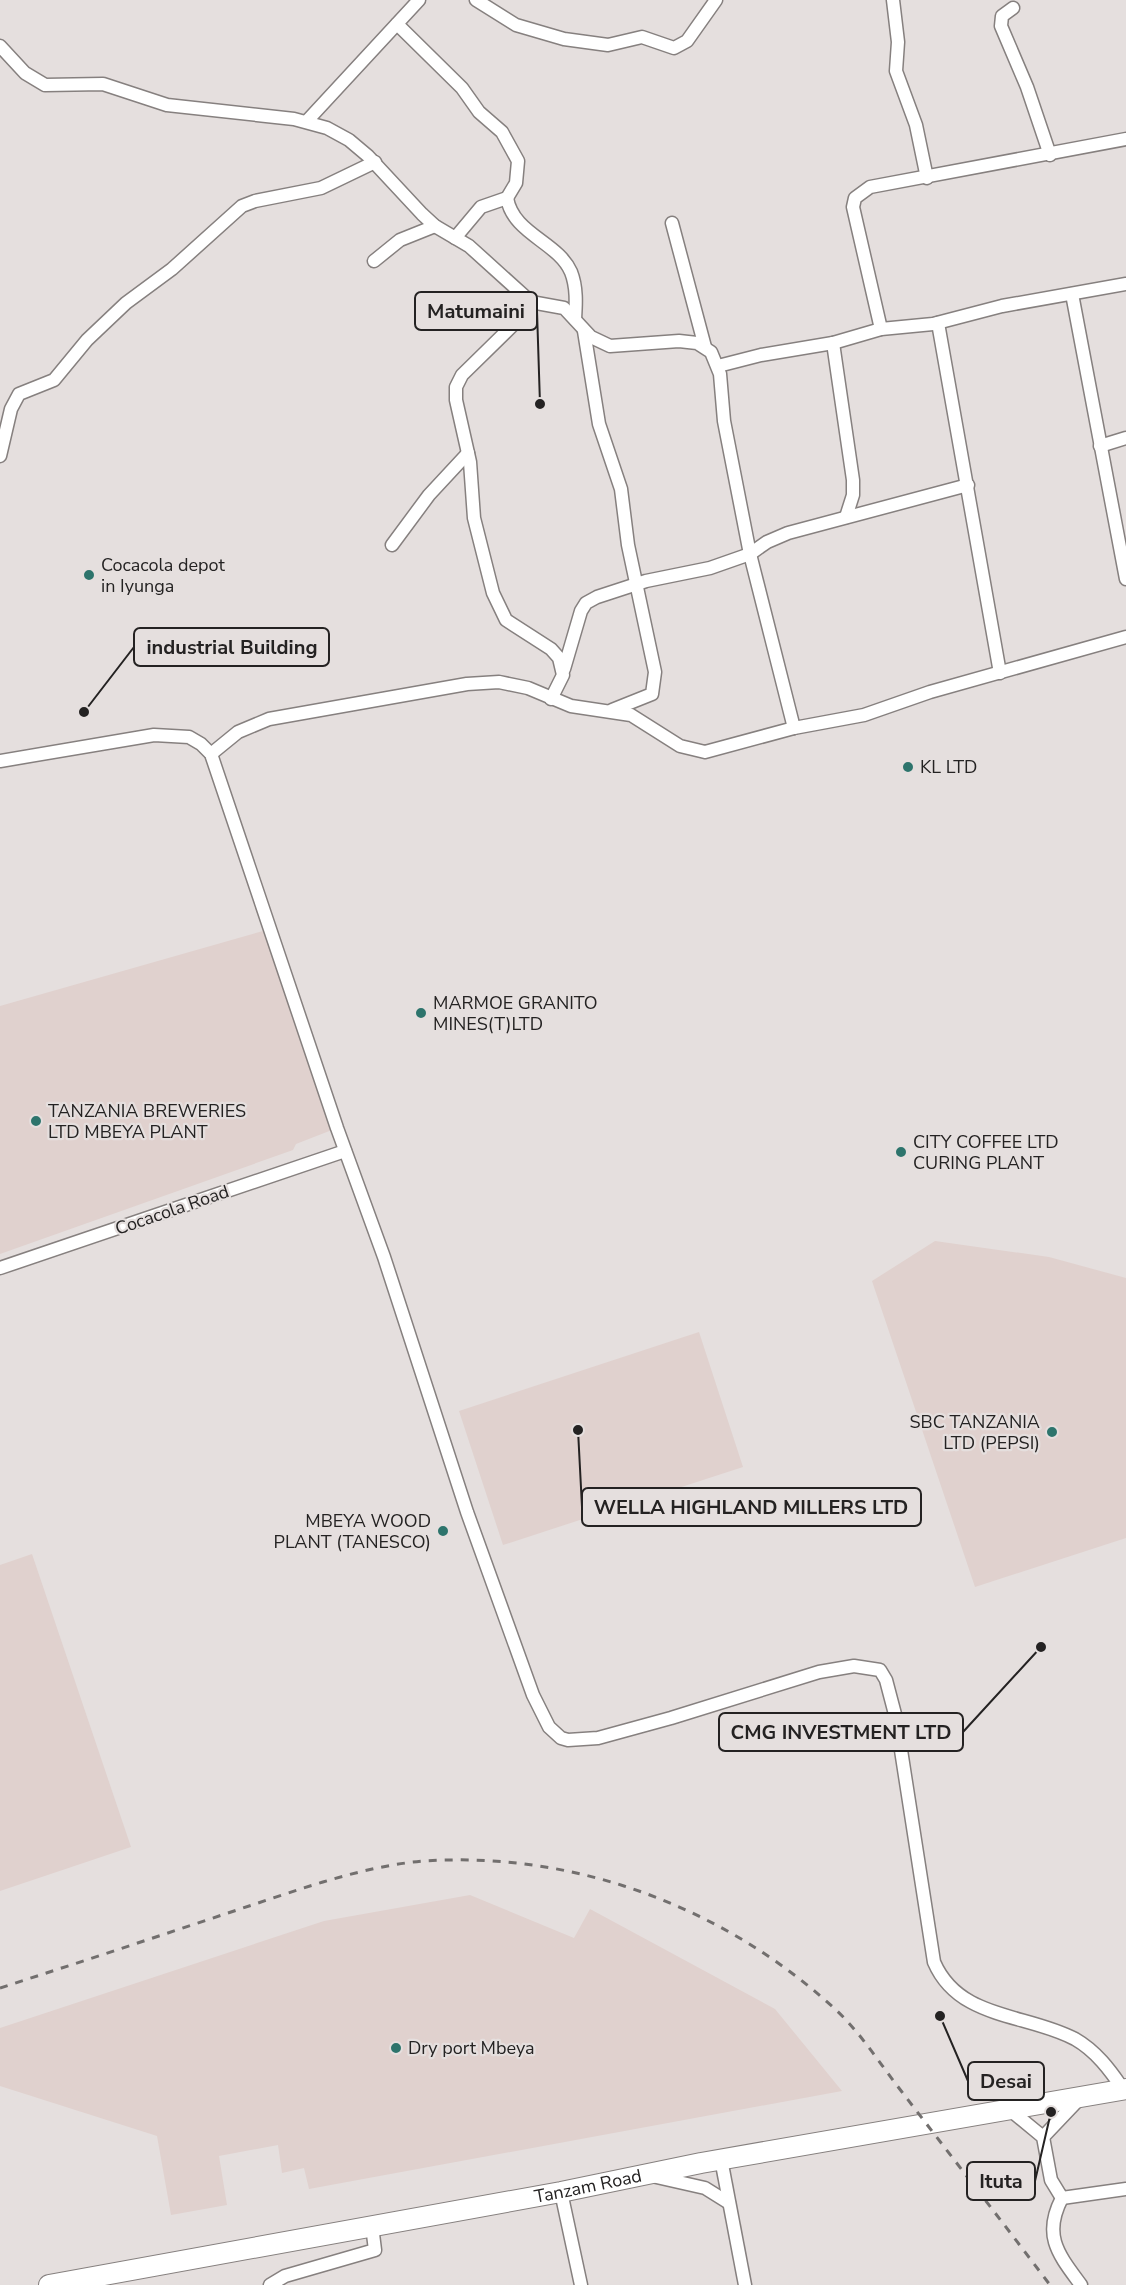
<svg xmlns="http://www.w3.org/2000/svg" width="1126" height="2285" viewBox="0 0 1126 2285" font-family="'Nunito Sans',sans-serif">
<style>
.built{fill:#e0d1ce}
.lines{fill:none;stroke-linecap:round;stroke-linejoin:round}
.minor-casing{stroke:#86807f;stroke-width:15}
.trunk-casing{stroke:#86807f;stroke-width:22}
.minor{stroke:#fff;stroke-width:12}
.trunk{stroke:#fff;stroke-width:20}
.rail{stroke:#726f6e;stroke-width:3;stroke-dasharray:8 8;stroke-linecap:butt}
.poi-dot{fill:#2d746c;stroke:#e5dfde;stroke-width:2}
.labels{text-anchor:middle;dominant-baseline:central;stroke-width:4.5;stroke-linejoin:round;paint-order:stroke}
.poi-label{font-size:18px;fill:#242222;stroke:#e5dfde;text-anchor:start}
.street-label{font-size:18px;fill:#242222;stroke:#e5dfde}
.leader{fill:none;stroke:#242222;stroke-width:2}
.callout-dot{fill:#242222;stroke:#e5dfde;stroke-width:2}
.callout{fill:#e5dfde;stroke:#242222;stroke-width:2}
.callout-label{font-size:20px;text-anchor:middle;font-weight:bold;fill:#242222}
</style>
<rect width="100%" height="100%" fill="#e5dfde"/>
<g class="built">
<polygon points="270,929 337,1128 296,1144 293,1150 0,1254 0,1006"/>
<polygon points="935,1241 1049,1257 1126,1278 1126,1538 975,1587 872,1281"/>
<polygon points="699,1332 743,1467 503,1545 459,1411"/>
<polygon points="32,1554 131,1847 0,1891 0,1565"/>
<polygon points="470,1895 574,1938 590,1909 775,2009 842,2091 309,2189 304,2168 282,2173 278,2145 219,2156 227,2205 171,2215 157,2136 0,2086 0,2028 324,1921"/>
</g>
<g class="lines">
<defs>
<g id="minor">
<polyline points="476,0 516,25 564,39 608,45 642,37 674,48 687,41 716,0"/>
<polyline points="893,0 898,42 896,71 916,125 927,178"/>
<polyline points="1013,8 1002,16 1001,26 1027,87 1050,155"/>
<polyline points="397,24 462,88 479,112 502,132 518,161 516,183 507,198 481,207 455,238"/>
<polyline points="0,46 25,73 45,85 103,84 167,105 294,119 327,128 349,140 368,156 422,214 435,226 469,246 531,302 564,308 591,337 610,346 679,341 697,343 711,352 720,374 724,421 750,554 794,728"/>
<polyline points="307,121 419,0"/>
<path d="M507 198C513 234 558 242 571 272 577 287 576 304 575 319"/>
<polyline points="672,223 705,347"/>
<polyline points="374,261 400,240 435,226"/>
<polyline points="1072,294 1126,579"/>
<polyline points="531,302 513,325 462,375 456,387 456,400 470,462 474,518 493,593 506,620 551,649 559,658 563,675 551,699"/>
<polyline points="938,323 1000,673"/>
<polyline points="881,329 853,207 855,198 870,187 1126,139"/>
<polyline points="584,331 599,424 621,489 628,545 655,672 652,694 612,710"/>
<polyline points="833,343 853,480 853,495 846,517"/>
<polyline points="718,366 761,355 833,343 881,329 933,324 1002,306 1126,284"/>
<polyline points="1100,446 1126,438"/>
<polyline points="0,456 11,409 19,394 54,380 87,340 126,303 172,269 242,206 255,201 321,188 375,162"/>
<polyline points="392,545 429,495 468,453"/>
<polyline points="564,669 581,611 586,603 597,597 646,581 710,568 750,554 767,542 788,533 968,485"/>
<polyline points="211,754 238,732 269,719 467,684 499,682 528,688 571,706 631,715 680,746 705,752 794,728 864,715 930,692 1126,637"/>
<path d="M0 761 154 735 189 737 201 744 211 754 337 1128 384 1257 467 1512 533 1695 549 1727 561 1738 568 1740 598 1738 671 1718 819 1672 854 1666 880 1670 886 1680 896 1718 934 1962C959 2020 1026 2013 1075 2039 1096 2051 1110 2070 1123 2089"/>
<polyline points="0,1268 345,1151"/>
<polyline points="1009,2109 1043,2137 1051,2180 1062,2198 1126,2189"/>
<polyline points="1043,2137 1081,2097"/>
<polyline points="721,2159 745,2285"/>
<polyline points="652,2176 705,2188 729,2203"/>
<polyline points="561,2192 581,2285"/>
<path d="M1062 2198C1042 2236 1059 2255 1081 2285"/>
<polyline points="270,2285 285,2276 375,2250 372,2226"/>
</g>
<g id="trunk">
<path id="s1" d="M49 2285 561 2192 701 2163 1126 2089"/>
</g>
</defs>
<use href="#minor" class="minor-casing"/>
<use href="#trunk" class="trunk-casing"/>
<use href="#minor" class="minor"/>
<use href="#trunk" class="trunk"/>
<path class="rail" d="M0 1988C81 1962 162 1935 243 1908 301 1889 363 1866 424 1861 575 1851 724 1907 835 2009 861 2033 880 2064 902 2092 951 2156 1001 2220 1050 2285"/>
</g>
<g class="poi-dot">
<circle cx="89" cy="575" r="6"/>
<circle cx="908" cy="767" r="6"/>
<circle cx="421" cy="1013" r="6"/>
<circle cx="36" cy="1121" r="6"/>
<circle cx="901" cy="1152" r="6"/>
<circle cx="1052" cy="1432" r="6"/>
<circle cx="443" cy="1531" r="6"/>
<circle cx="396" cy="2048" r="6"/>
</g>
<g class="labels">
<g class="poi-label">
<text x="101" y="565">Cocacola depot<tspan x="101" dy="21">in Iyunga</tspan></text>
<text x="920" y="767">KL LTD</text>
<text x="433" y="1003">MARMOE GRANITO<tspan x="433" dy="21">MINES(T)LTD</tspan></text>
<text x="48" y="1111">TANZANIA BREWERIES<tspan x="48" dy="21">LTD MBEYA PLANT</tspan></text>
<text x="913" y="1142">CITY COFFEE LTD<tspan x="913" dy="21">CURING PLANT</tspan></text>
<text x="1040" y="1422" text-anchor="end">SBC TANZANIA<tspan x="1040" dy="21">LTD (PEPSI)</tspan></text>
<text x="431" y="1521" text-anchor="end">MBEYA WOOD<tspan x="431" dy="21">PLANT (TANESCO)</tspan></text>
<text x="408" y="2048">Dry port Mbeya</text>
</g>
<g class="street-label">
<text transform="translate(172 1210) rotate(-19)">Cocacola Road</text>
<text stroke="none"><textPath href="#s1" startOffset="548">Tanzam Road</textPath></text>
</g>
</g>
<path class="leader" d="M540 404L537 311M84 712L134 647M578 1430L582 1507M1041 1647L963 1732M940 2016L968 2081M1051 2112L1035 2181"/>
<g class="callout-dot">
<circle cx="540" cy="404" r="6"/>
<circle cx="84" cy="712" r="6"/>
<circle cx="578" cy="1430" r="6"/>
<circle cx="1041" cy="1647" r="6"/>
<circle cx="940" cy="2016" r="6"/>
<circle cx="1051" cy="2112" r="6"/>
</g>
<g class="callout">
<rect x="415" y="292" width="122" height="38" rx="6"/>
<rect x="134" y="628" width="195" height="38" rx="6"/>
<rect x="582" y="1488" width="339" height="38" rx="6"/>
<rect x="719" y="1713" width="244" height="38" rx="6"/>
<rect x="968" y="2062" width="76" height="38" rx="6"/>
<rect x="967" y="2162" width="68" height="38" rx="6"/>
</g>
<g class="callout-label">
<text x="476" y="318">Matumaini</text>
<text x="232" y="654">industrial Building</text>
<text x="751" y="1514">WELLA HIGHLAND MILLERS LTD</text>
<text x="841" y="1739">CMG INVESTMENT LTD</text>
<text x="1006" y="2088">Desai</text>
<text x="1001" y="2188">Ituta</text>
</g>
</svg>
